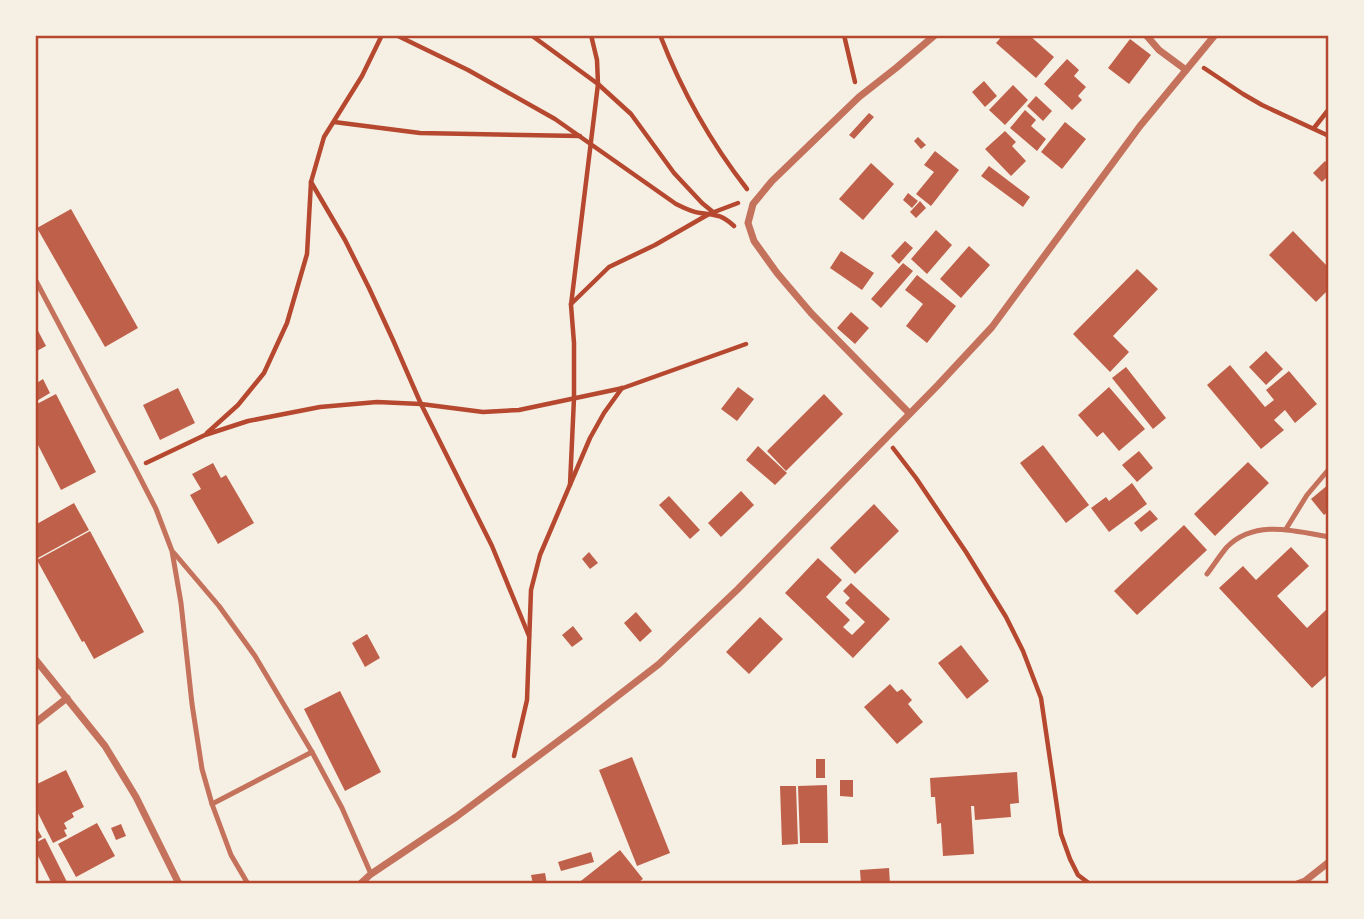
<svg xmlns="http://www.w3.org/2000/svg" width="1364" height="919" viewBox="0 0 1364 919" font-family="'Varela Round',sans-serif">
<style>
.building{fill:#bf614a}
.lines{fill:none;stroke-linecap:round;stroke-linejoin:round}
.path{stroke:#b5482f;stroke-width:4.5}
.service{stroke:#c5725c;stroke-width:5}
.minor{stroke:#c5725c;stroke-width:7}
.neatline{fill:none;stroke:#b5482f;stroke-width:2.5}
</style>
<rect width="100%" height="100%" fill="#f6efe4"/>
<g class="building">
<polygon points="1003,35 1029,35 1054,57 1036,78 996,43"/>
<polygon points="1130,39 1151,55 1129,84 1108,68"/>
<polygon points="1067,59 1079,70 1074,76 1086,87 1078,96 1082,100 1072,110 1044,84"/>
<polygon points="984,81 997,96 985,107 972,92"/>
<polygon points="1013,85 1028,100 1005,125 989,110"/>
<polygon points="1036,96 1052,111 1043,121 1027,106"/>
<polygon points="1025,110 1036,120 1031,126 1046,139 1037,151 1010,128"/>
<polygon points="869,113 874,117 854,139 849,135"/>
<polygon points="1065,122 1086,139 1062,169 1041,152"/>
<polygon points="1005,131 1016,142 1012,146 1026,161 1011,176 985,149"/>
<polygon points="918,137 926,145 921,149 914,141"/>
<polygon points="935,151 959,170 931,206 916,194 934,172 924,165"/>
<polygon points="1325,161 1329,165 1329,175 1322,182 1313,173"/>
<polygon points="871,163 894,184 863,220 839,199"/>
<polygon points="989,166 1030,197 1023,207 981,176"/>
<polygon points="908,193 918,201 912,208 903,200"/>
<polygon points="920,201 926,208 916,218 910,212"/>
<polygon points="71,209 138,328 105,347 37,228"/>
<polygon points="936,230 952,245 927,274 911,259"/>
<polygon points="1293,231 1329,268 1329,289 1316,302 1269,255"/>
<polygon points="905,241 913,248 899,264 891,256"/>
<polygon points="969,246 990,265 961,298 940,279"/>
<polygon points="841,251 874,273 862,290 830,268"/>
<polygon points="903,263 913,271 881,308 871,299"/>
<polygon points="1137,269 1158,289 1113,336 1129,352 1110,372 1073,334"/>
<polygon points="917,275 956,306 927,343 906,326 923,304 905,290"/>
<polygon points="851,312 869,328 855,344 837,328"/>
<polygon points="35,325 46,346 35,352"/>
<polygon points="1266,351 1283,369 1266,385 1249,367"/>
<polygon points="1230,365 1265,407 1274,400 1266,390 1289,371 1317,404 1295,423 1285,410 1274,420 1284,430 1261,449 1207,385"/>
<polygon points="1126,367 1166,418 1153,429 1112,378"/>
<polygon points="43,379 50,393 35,402 35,384"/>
<polygon points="738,387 754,399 737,421 721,409"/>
<polygon points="1109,387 1145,429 1119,451 1103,432 1097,437 1078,415"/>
<polygon points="178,388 195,423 160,440 143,405"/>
<polygon points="56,394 96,472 61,490 35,439 35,405"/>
<polygon points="824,394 843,414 786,471 767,451"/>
<polygon points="1043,445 1089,505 1066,523 1020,463"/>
<polygon points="758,446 787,473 775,485 746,460"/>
<polygon points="1139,451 1153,468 1137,482 1122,465"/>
<polygon points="1248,462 1269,483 1215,536 1194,514"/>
<polygon points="213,463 221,478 226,475 254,523 218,544 190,495 201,489 192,474"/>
<polygon points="1132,483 1147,504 1109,532 1091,508 1106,497 1109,501"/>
<polygon points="1329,484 1329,511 1324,515 1311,499"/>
<polygon points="741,491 754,505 721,537 708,523"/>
<polygon points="669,496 700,530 690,539 659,505"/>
<polygon points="74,503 89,530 36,559 35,556 35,525"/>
<polygon points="874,504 899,531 855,574 830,548"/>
<polygon points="1150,510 1158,519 1141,532 1134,523"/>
<polygon points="1184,525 1207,550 1137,615 1114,591"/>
<polygon points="90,531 144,632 94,659 84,641 82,642 37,560"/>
<polygon points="1291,547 1309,566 1277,596 1307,628 1327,609 1329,611 1329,673 1312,688 1219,588 1243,566 1256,580"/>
<polygon points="589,552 598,563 590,569 582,559"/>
<polygon points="818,558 842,580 826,597 850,620 843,627 852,635 865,622 845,603 850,598 843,591 851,583 890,619 853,658 785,593"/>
<polygon points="636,612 652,631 640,642 624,623"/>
<polygon points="760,617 783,639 749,674 726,652"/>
<polygon points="573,626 583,639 572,647 562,635"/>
<polygon points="367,634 380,658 365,667 352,643"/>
<polygon points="961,645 989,681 967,699 938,663"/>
<polygon points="890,684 897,692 902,689 912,700 908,704 923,722 897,744 864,707"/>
<polygon points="340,691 381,772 345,791 304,709"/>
<polygon points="632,757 670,853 637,866 599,770"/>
<rect x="816" y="759" width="9" height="19"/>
<polygon points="66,770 84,807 72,813 74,817 64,823 67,829 64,830 67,836 53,843 35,807 35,785"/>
<polygon points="1017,772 1019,803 1010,804 1011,817 975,820 974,806 971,806 974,854 943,856 941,823 937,824 935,797 931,797 930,778"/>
<polygon points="840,780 853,780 853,797 840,796"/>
<polygon points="827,785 828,843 800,843 798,786"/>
<polygon points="780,786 796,786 798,844 782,845"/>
<polygon points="97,823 115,856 76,877 58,844"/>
<polygon points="121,824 126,836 116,840 111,828"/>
<polygon points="35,825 42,837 35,841"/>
<polygon points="45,838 67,882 63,884 52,884 35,850 35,843"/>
<polygon points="620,850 643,879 636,884 577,884"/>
<polygon points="591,852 594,862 561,871 558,862"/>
<polygon points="889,868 890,884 861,884 860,870"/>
<polygon points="545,873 547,884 533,884 531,875"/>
</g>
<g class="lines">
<g class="path">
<path d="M396 35 468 70 555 119 676 204C684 208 691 212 700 213 715 215 721 214 734 226"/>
<polyline points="531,35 598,84 631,114 674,173 702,203 713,212"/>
<path d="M660 35C681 89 711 143 747 189"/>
<polyline points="844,35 855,82"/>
<polyline points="1204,68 1243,94 1262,105 1329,136"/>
<polyline points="334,122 420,133 580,136"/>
<polyline points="1314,128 1329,109"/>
<polyline points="311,182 345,240 369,288 393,340 421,404 492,546 529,636"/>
<polyline points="571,304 609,267 655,245 709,214 738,203"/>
<polyline points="207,433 238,405 264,373 287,323 307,254 311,182 324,137 362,76 382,35"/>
<polyline points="893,448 916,478 966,552 1006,617 1023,651 1041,698 1061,834 1070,859 1078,875 1090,884"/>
<polyline points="146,463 205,435 248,421 320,407 377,402 421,404 483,412 519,410 623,388 746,344"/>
<polyline points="570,485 574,398 574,343 571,305 598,84 597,60 591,35"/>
<polyline points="514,756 527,700 531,590 540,555 590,438 604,413 622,388"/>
</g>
<g class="service">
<polyline points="35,279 135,468 156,509 172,551 181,603 192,704 202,769 212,804 231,855 248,884"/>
<polyline points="1286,529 1307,495 1329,469"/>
<polyline points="174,553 219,606 255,656 312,752 342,808 371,874"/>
<path d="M1207 574C1214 565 1220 555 1227 547 1255 519 1295 531 1329 537"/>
<polyline points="212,804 312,752"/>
</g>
<g class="minor">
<polyline points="1146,35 1159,50 1186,70"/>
<polyline points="909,413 811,313 777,273 754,241 748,223 753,204 772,181 859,97 896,68 935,35"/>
<polyline points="35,659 105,746 136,797 179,884"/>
<polyline points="35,723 67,698"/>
<polyline points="360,884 371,874 456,817 584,722 659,664 738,589 938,385 992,327 1140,126 1215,35"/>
<polyline points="1297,884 1305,881 1329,862"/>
</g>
</g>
<rect width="1364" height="919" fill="none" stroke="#f6efe4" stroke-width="74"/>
<rect x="37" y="37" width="1290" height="845" class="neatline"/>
</svg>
